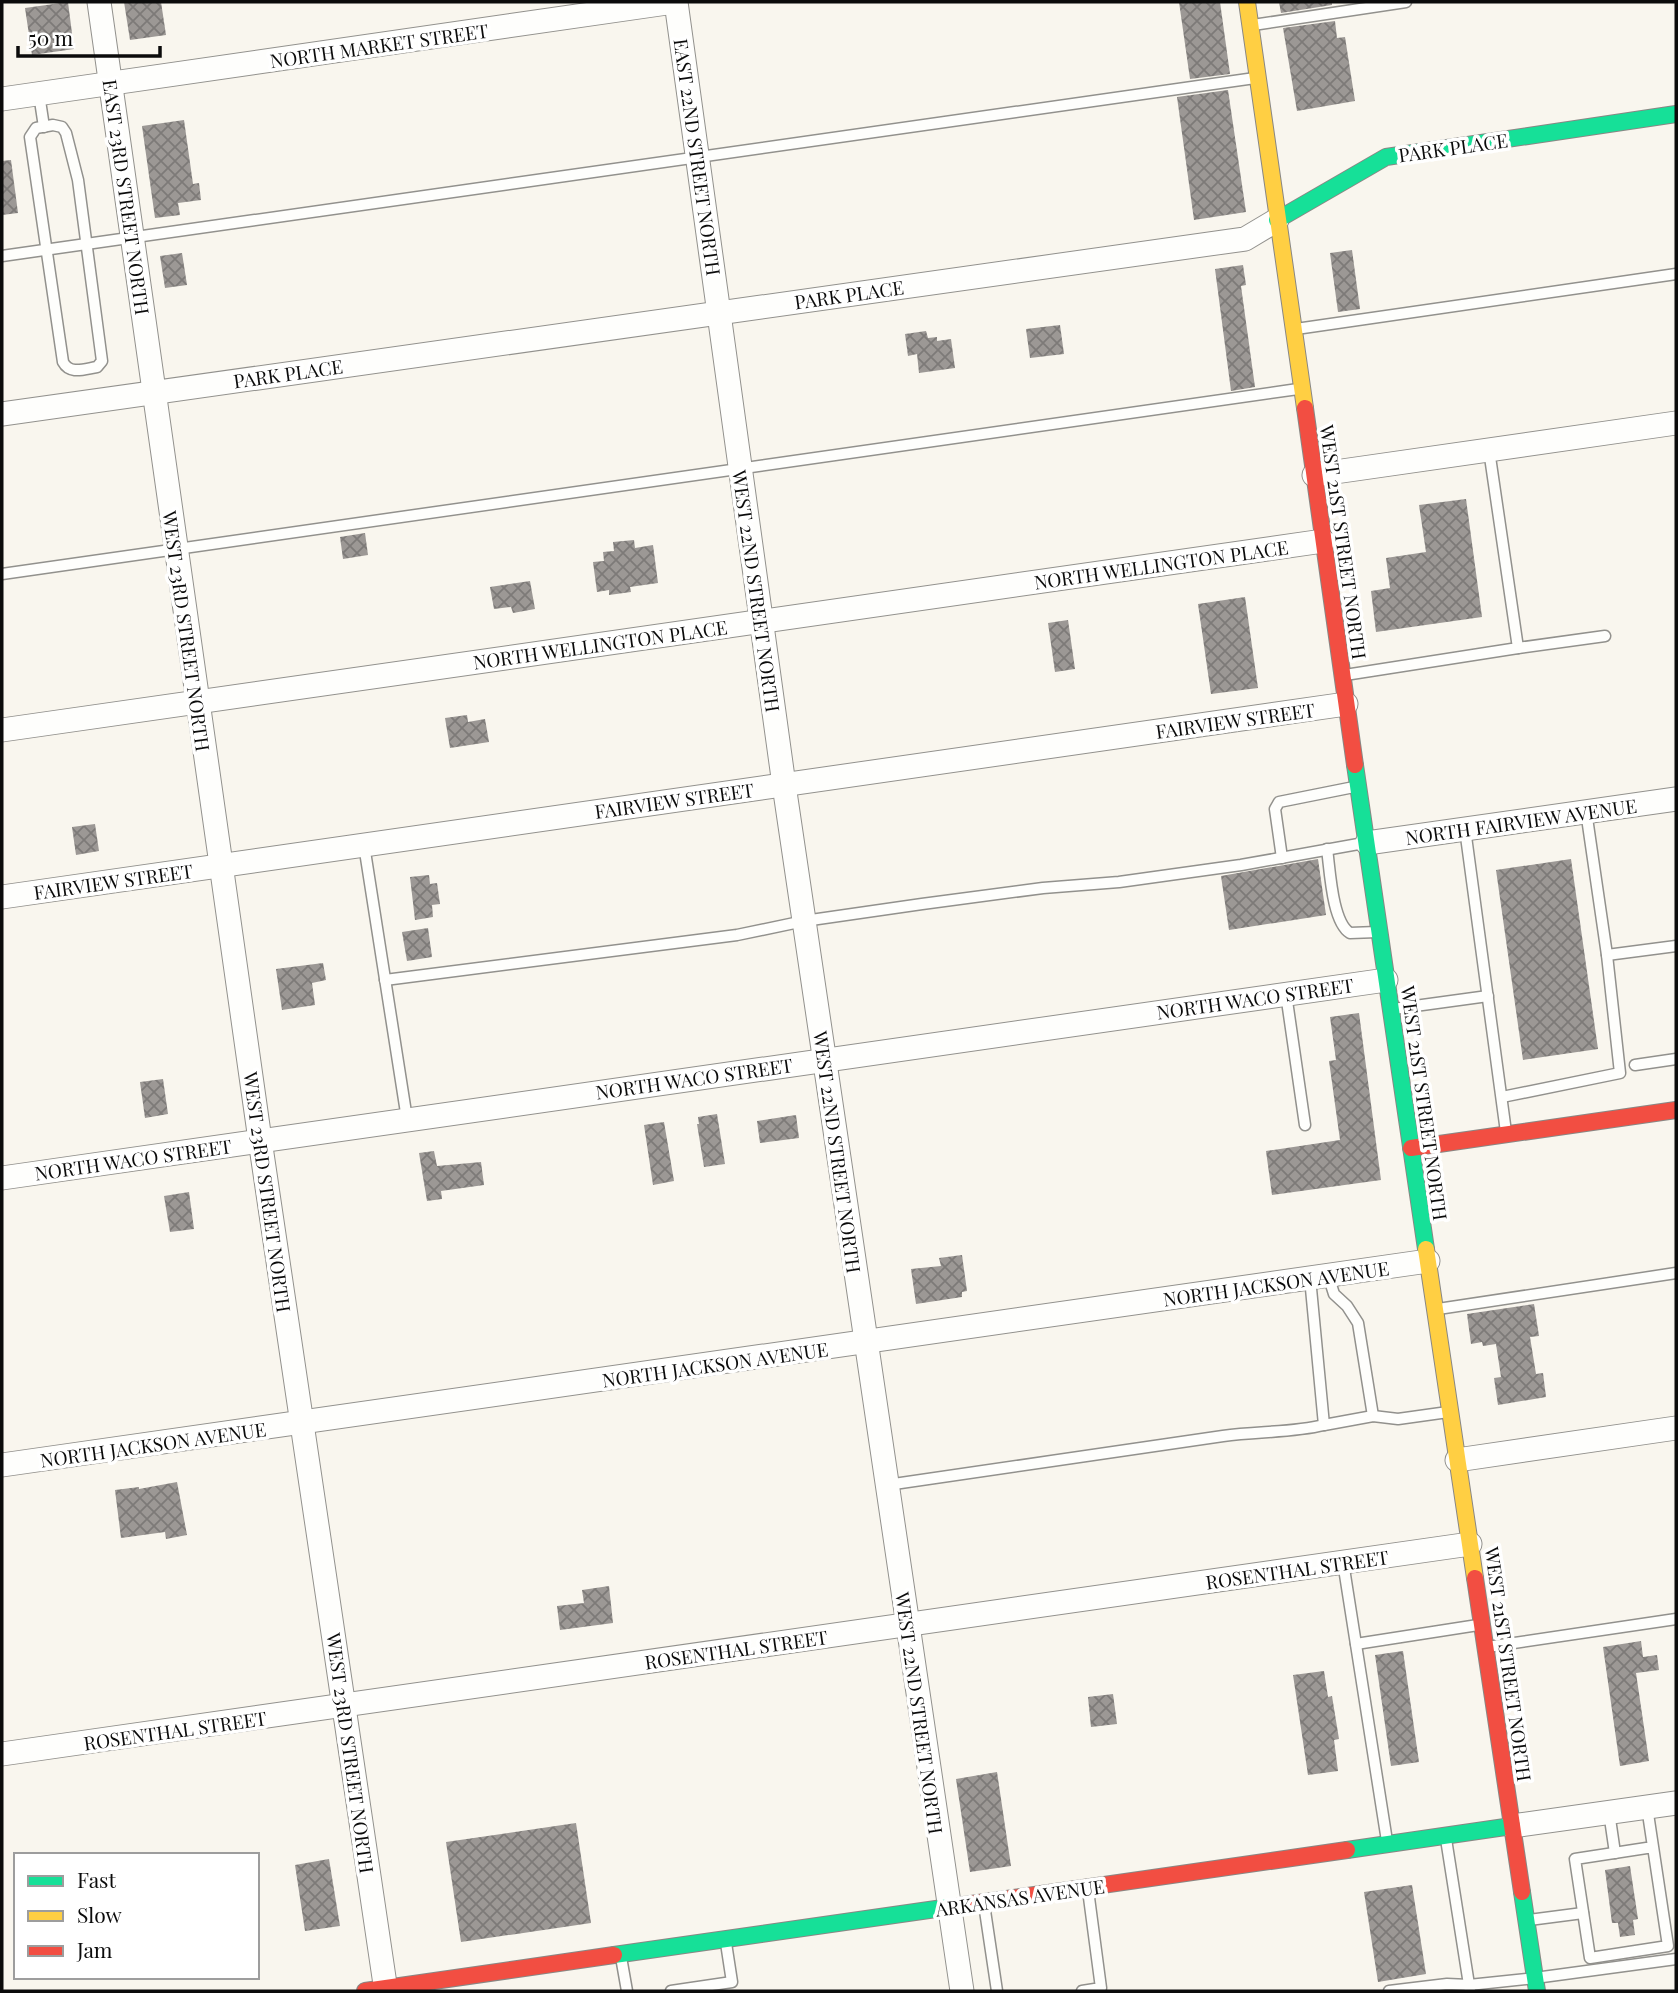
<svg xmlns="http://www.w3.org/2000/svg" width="1678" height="1993" viewBox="0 0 1678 1993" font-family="'Playfair Display',serif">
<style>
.building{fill:url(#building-cross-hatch)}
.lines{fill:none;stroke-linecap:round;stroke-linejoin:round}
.lane-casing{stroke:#92918d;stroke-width:13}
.street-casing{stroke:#92918d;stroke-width:25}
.fast-casing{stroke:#898784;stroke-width:18}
.slow-casing{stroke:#898784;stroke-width:18}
.jam-casing{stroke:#898784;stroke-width:18}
.lane{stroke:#fefefc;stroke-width:10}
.street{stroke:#fefefc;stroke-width:23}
.fast{stroke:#16e098;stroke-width:16}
.slow{stroke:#ffcf43;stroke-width:16}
.jam{stroke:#f24e42;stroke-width:16}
.labels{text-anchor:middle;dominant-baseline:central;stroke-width:7;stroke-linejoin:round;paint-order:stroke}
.street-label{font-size:19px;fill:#0b0b0b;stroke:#fff}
</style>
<defs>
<pattern id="building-cross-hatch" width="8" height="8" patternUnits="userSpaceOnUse" patternTransform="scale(1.75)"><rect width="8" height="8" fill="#9c9895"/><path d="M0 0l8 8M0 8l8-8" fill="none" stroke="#7d7a78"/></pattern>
</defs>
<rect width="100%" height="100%" fill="#f9f6ee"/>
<g class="building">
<polygon points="68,2 74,49 32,55 25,8"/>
<polygon points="124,2 161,2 166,35 130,40"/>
<polygon points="1179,2 1220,2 1230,74 1190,79"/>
<polygon points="1279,2 1332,2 1332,5 1281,13"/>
<polygon points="1335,21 1337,38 1345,37 1355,101 1297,111 1283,28"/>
<polygon points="1228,90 1246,212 1194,220 1177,97"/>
<polygon points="184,120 193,184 199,183 201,200 178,203 180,215 155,218 142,126"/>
<polygon points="11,160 18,213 2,215 2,161"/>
<polygon points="1352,250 1360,309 1338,312 1330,253"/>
<polygon points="182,253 187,285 165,288 160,256"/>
<polygon points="1243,265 1246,285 1241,286 1255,387 1231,391 1215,269"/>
<polygon points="1060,325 1064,354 1030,358 1026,329"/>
<polygon points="926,331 928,338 937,337 937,341 951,339 955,368 919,373 917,354 908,356 905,334"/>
<polygon points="1466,499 1482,617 1376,632 1371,591 1390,588 1386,558 1426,552 1419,505"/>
<polygon points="365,533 368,555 343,559 340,537"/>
<polygon points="634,540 635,548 653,545 658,583 630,587 631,592 609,595 609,590 597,592 593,562 604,561 603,552 614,551 613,542"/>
<polygon points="530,581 535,609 513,613 511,607 494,609 490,587"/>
<polygon points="1245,597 1258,688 1211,694 1198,604"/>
<polygon points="1068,620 1075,669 1055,672 1048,623"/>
<polygon points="467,715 468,722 485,719 489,742 450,748 445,718"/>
<polygon points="95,824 99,851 76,855 72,827"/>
<polygon points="1318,859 1326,915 1229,930 1221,876"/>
<polygon points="1571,859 1598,1049 1523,1060 1496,870"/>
<polygon points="429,875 430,884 437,883 440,904 432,905 433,917 415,920 410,877"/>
<polygon points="428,928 432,957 407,961 402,932"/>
<polygon points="323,963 326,980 312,983 315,1005 282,1010 276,969"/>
<polygon points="1359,1013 1381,1180 1272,1195 1266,1151 1340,1140 1329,1061 1336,1060 1330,1017"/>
<polygon points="163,1079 168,1114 145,1118 140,1082"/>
<polygon points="717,1114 725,1164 704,1167 697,1124 699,1124 698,1117"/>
<polygon points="796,1115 799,1138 760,1143 757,1121"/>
<polygon points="664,1122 674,1181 653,1185 644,1125"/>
<polygon points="434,1151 437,1166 481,1162 484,1185 441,1191 442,1199 427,1201 419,1153"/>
<polygon points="189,1192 194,1229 170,1232 164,1196"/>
<polygon points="962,1255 967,1291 962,1292 962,1297 916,1304 911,1269 941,1266 939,1258"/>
<polygon points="1534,1304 1539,1336 1530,1337 1536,1374 1543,1373 1546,1397 1498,1405 1494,1378 1501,1377 1496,1344 1483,1346 1482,1342 1471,1344 1467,1314"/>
<polygon points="177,1482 187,1535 166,1539 165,1532 121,1538 115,1490 139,1487 139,1489"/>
<polygon points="609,1586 613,1623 560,1630 557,1606 584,1603 582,1590"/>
<polygon points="1641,1641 1643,1657 1657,1655 1659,1670 1636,1673 1649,1761 1620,1766 1603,1647"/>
<polygon points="1403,1651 1419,1762 1391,1766 1375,1655"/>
<polygon points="1324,1671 1328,1697 1332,1696 1339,1739 1334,1740 1338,1771 1308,1775 1293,1675"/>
<polygon points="1113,1694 1117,1724 1091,1727 1088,1697"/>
<polygon points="997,1772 1011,1866 970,1872 956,1779"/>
<polygon points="576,1823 591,1923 461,1942 446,1842"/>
<polygon points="329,1859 340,1926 305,1931 295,1865"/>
<polygon points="1630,1866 1638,1919 1633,1920 1635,1935 1620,1937 1618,1923 1612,1923 1605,1870"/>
<polygon points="1412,1885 1426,1974 1378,1982 1364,1892"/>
</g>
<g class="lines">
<defs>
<g id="lane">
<polyline points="1253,25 1406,2"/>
<polyline points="39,94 44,127"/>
<path d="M53 125 62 127 66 133 78 180 102 361 97 367C84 369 70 375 63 362L30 137 36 128Z"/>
<polyline points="2,256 1255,78"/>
<polyline points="1296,329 1676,274"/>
<polyline points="2,574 1298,389"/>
<polyline points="1518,648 1605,636"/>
<polyline points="1345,675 1518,648 1489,450"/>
<polyline points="1465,829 1506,1132"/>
<polyline points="364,845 407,1119"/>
<path d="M1327 849C1330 870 1332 922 1350 933L1377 932"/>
<polyline points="1282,858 1275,809 1279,802 1354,787"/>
<polyline points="1607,955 1676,946"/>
<polyline points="385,980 737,935 804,921 922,904 1043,888 1119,882 1241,865 1364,843"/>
<polyline points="1286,994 1305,1125"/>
<polyline points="1393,1009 1488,996"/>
<polyline points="1635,1065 1676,1059"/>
<polyline points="1502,1097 1620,1073 1607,955 1586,811"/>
<polyline points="1328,1275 1334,1294 1347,1306 1358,1323 1373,1416"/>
<polyline points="1310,1278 1324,1425 1373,1416 1398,1419 1448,1412"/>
<polyline points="1438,1309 1676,1273"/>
<path d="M887 1485C999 1469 1111 1452 1223 1436 1257 1431 1291 1433 1324 1425"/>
<polyline points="1343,1562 1387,1841"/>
<polyline points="1356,1644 1478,1625"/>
<polyline points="1487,1647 1676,1619"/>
<polyline points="1647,1807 1668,1946 1590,1958 1575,1859 1653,1847"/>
<polyline points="1609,1812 1615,1853"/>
<polyline points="1446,1839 1470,1991"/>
<polyline points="984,1904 997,1991"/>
<polyline points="1529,1920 1583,1913"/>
<polyline points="621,1957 627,1991"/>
<polyline points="671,1991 732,1982 726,1943"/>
<polyline points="1082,1991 1101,1988 1088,1890"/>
<polyline points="1389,1991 1447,1984 1469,1985 1535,1978 1676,1959"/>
</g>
<g id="street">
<polyline points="99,2 260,1140 386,1991"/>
<polyline points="676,2 784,785 962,1991"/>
<polyline points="2,99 674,2"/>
<polyline points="2,414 1245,239 1277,220"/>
<polyline points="1314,475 1676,423"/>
<polyline points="2,730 1323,541"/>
<polyline points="1367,843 1676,799"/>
<polyline points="2,897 1346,704"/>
<polyline points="2,1178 1386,980"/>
<polyline points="1457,1460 1676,1428"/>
<polyline points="2,1465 1428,1261"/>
<polyline points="2,1754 1470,1544"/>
<polyline points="1512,1826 1676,1803"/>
</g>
<g id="fast">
<polyline points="1277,220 1386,157 1676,114"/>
<polyline points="1355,765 1426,1249"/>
<polyline points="1347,1850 1512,1826"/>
<polyline points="1522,1892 1537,1991"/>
<polyline points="614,1955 950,1907"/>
</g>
<g id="slow">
<polyline points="1247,2 1305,408"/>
<polyline points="1426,1249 1475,1578"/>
</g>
<g id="jam">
<polyline points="1305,408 1355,765"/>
<polyline points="1411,1148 1676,1110"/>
<polyline points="1475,1578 1522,1892"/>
<polyline points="950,1907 1347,1850"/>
<polyline points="365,1991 614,1955"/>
</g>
</defs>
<use href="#lane" class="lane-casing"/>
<use href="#street" class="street-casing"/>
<use href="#fast" class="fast-casing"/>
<use href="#slow" class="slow-casing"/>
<use href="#jam" class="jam-casing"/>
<use href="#lane" class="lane"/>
<use href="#street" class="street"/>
<use href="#fast" class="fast"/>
<use href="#slow" class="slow"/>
<use href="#jam" class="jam"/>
</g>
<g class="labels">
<g class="street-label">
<text transform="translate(379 45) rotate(-8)">NORTH MARKET STREET</text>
<text transform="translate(1453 147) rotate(-8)">PARK PLACE</text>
<text transform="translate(698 157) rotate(82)">EAST 22ND STREET NORTH</text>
<text transform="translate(127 197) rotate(82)">EAST 23RD STREET NORTH</text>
<text transform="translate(849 294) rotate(-8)">PARK PLACE</text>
<text transform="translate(288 373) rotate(-8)">PARK PLACE</text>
<text transform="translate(1344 542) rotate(82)">WEST 21ST STREET NORTH</text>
<text transform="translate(1161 564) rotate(-8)">NORTH WELLINGTON PLACE</text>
<text transform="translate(757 591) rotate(82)">WEST 22ND STREET NORTH</text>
<text transform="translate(187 631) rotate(82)">WEST 23RD STREET NORTH</text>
<text transform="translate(600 644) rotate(-8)">NORTH WELLINGTON PLACE</text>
<text transform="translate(1235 720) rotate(-8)">FAIRVIEW STREET</text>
<text transform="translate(674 800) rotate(-8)">FAIRVIEW STREET</text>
<text transform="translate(1521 821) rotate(-8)">NORTH FAIRVIEW AVENUE</text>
<text transform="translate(113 881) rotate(-8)">FAIRVIEW STREET</text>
<text transform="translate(1255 998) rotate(-8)">NORTH WACO STREET</text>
<text transform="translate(694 1078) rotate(-8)">NORTH WACO STREET</text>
<text transform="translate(1425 1103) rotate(82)">WEST 21ST STREET NORTH</text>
<text transform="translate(838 1152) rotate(82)">WEST 22ND STREET NORTH</text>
<text transform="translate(133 1159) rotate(-8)">NORTH WACO STREET</text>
<text transform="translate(268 1192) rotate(82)">WEST 23RD STREET NORTH</text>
<text transform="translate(1276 1283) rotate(-8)">NORTH JACKSON AVENUE</text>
<text transform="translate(715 1364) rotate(-8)">NORTH JACKSON AVENUE</text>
<text transform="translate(153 1444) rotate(-8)">NORTH JACKSON AVENUE</text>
<text transform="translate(1297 1569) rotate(-8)">ROSENTHAL STREET</text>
<text transform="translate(736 1649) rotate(-8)">ROSENTHAL STREET</text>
<text transform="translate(1509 1664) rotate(82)">WEST 21ST STREET NORTH</text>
<text transform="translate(920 1713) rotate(82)">WEST 22ND STREET NORTH</text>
<text transform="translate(175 1730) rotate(-8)">ROSENTHAL STREET</text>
<text transform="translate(351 1753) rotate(82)">WEST 23RD STREET NORTH</text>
<text transform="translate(1020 1897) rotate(-8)">ARKANSAS AVENUE</text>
</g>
</g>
<rect width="1678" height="1993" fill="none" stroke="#0b0b0b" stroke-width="7"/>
<rect x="14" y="1853" width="245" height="126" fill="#ffffff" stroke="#9d9d9d" stroke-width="2"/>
<rect x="28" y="1876" width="35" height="10" fill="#16e098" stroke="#9d9d9d" stroke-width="2"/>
<text x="77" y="1888" font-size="21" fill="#0b0b0b">Fast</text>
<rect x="28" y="1911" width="35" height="10" fill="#ffcf43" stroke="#9d9d9d" stroke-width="2"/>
<text x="77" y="1923" font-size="21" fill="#0b0b0b">Slow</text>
<rect x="28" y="1946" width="35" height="10" fill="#f24e42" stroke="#9d9d9d" stroke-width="2"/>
<text x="77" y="1958" font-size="21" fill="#0b0b0b">Jam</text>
<path d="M18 46v10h142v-10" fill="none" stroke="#0b0b0b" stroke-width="3.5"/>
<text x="28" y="46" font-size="21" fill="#0b0b0b" stroke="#ffffff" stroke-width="5" paint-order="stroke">50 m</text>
</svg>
